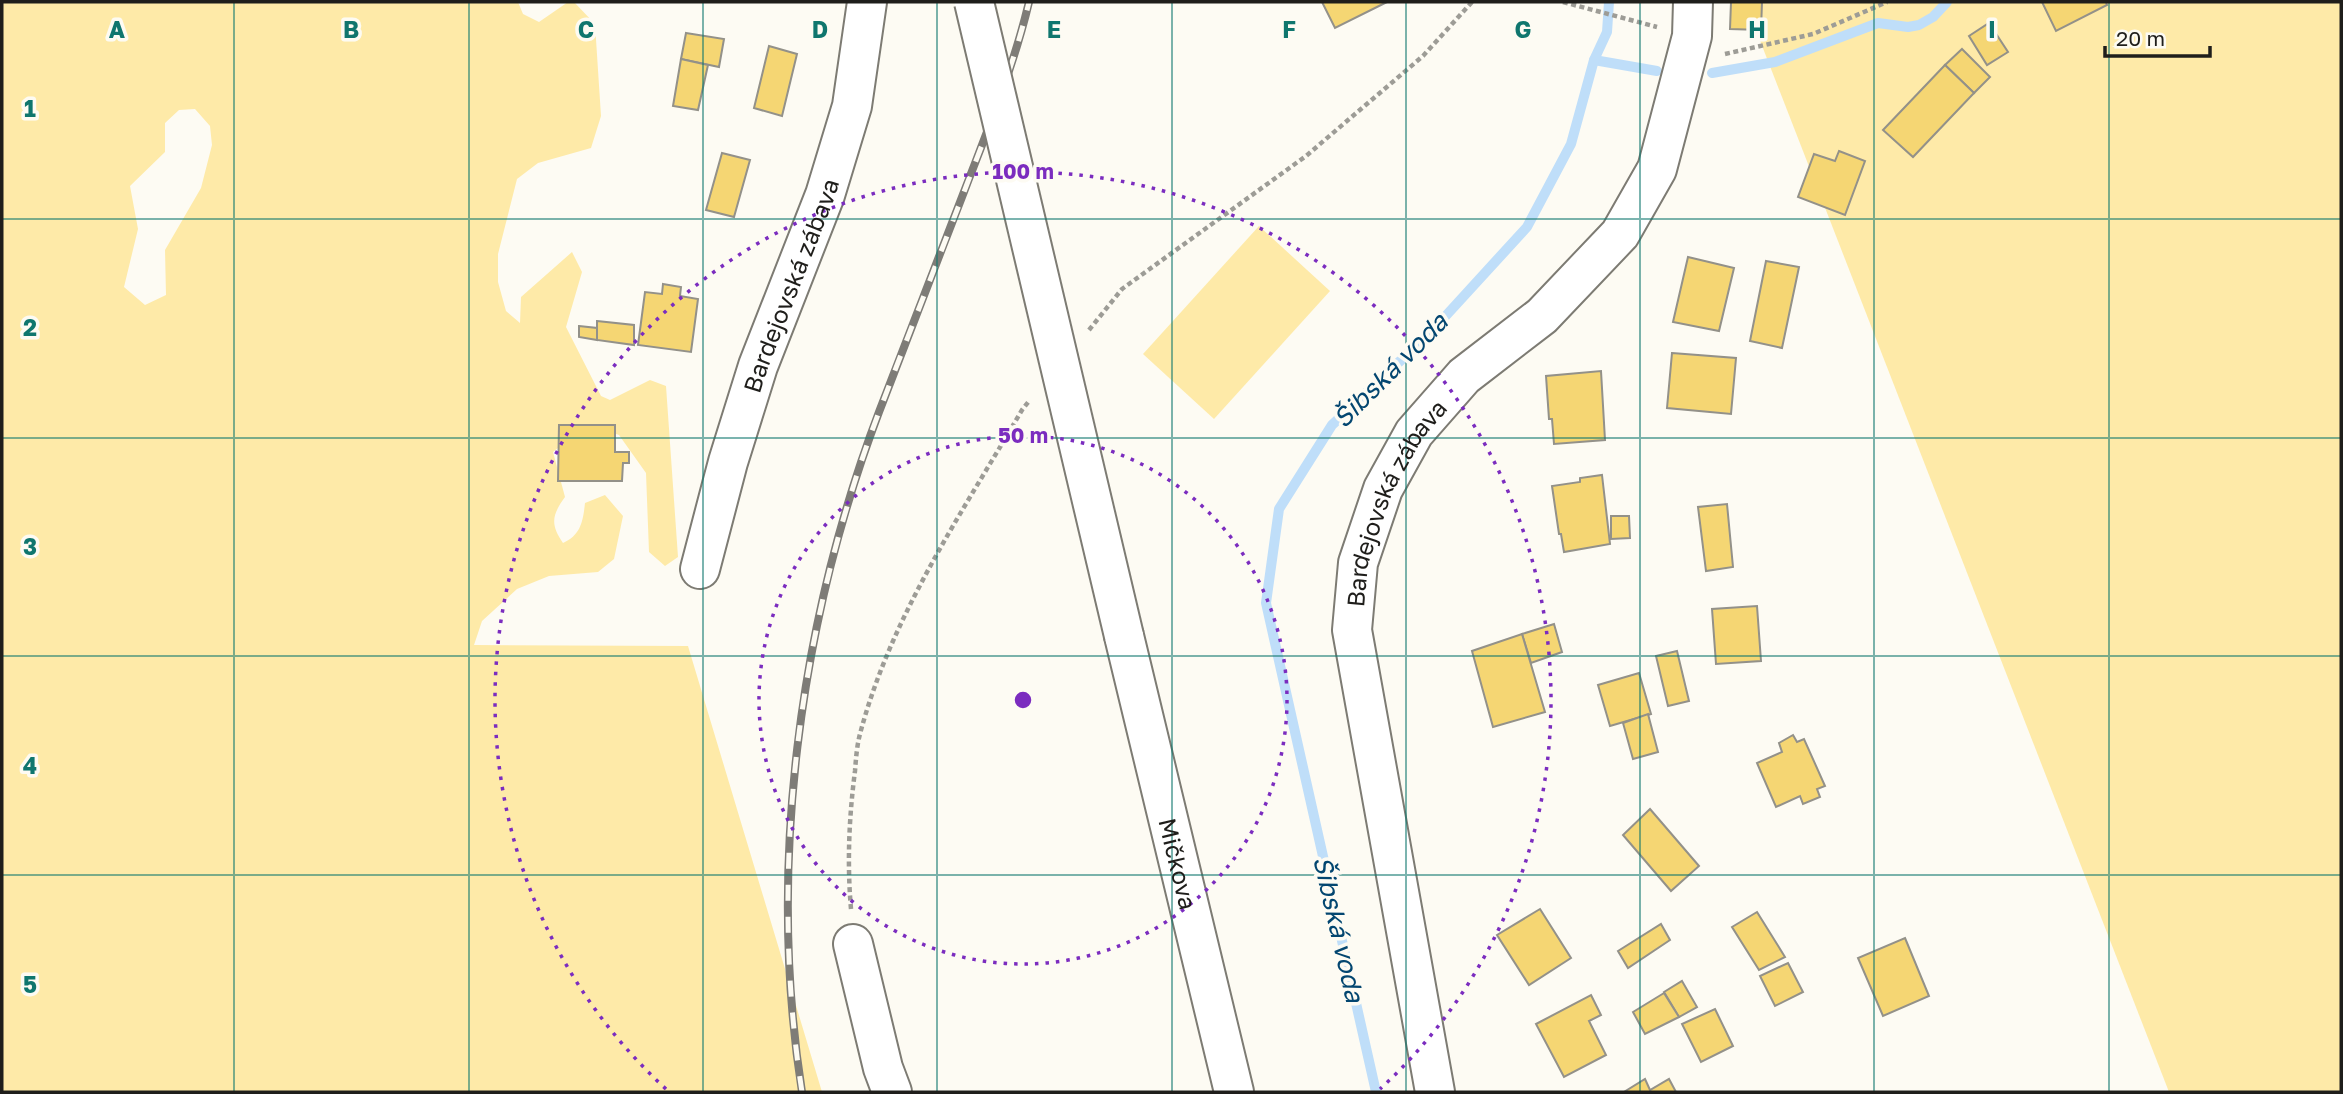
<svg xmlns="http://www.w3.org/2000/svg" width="2343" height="1094" viewBox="0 0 2343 1094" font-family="'Golos Text',sans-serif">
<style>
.green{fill:#feeaa8;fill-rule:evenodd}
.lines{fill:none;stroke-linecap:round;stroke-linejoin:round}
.stream{stroke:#bfdef9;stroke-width:10}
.building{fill:#f5d673;stroke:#939189;stroke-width:2}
.minor-casing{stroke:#7d7b73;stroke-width:42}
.major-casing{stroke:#7d7b73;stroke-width:42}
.path{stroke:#9d9c96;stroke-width:4.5;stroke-dasharray:5 3.5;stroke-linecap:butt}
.minor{stroke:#fff;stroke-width:38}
.major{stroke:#fff;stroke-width:38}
.rail-casing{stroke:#7e7c77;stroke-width:8}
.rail{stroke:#fdfbf3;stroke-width:5;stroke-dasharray:16;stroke-linecap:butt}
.major-bridge-casing{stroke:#7d7b73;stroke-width:42;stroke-linecap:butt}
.major-bridge{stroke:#fff;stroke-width:38}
.grid{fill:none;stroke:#0f766e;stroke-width:2;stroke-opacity:0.55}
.ring{fill:none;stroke:#7b2cbf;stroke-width:3.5;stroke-dasharray:3.5 7}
.labels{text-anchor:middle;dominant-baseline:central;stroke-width:7;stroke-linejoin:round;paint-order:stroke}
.street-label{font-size:24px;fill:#1f1e1b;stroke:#fdfbf3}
.water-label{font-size:26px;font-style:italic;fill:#034670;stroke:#fdfbf3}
.grid-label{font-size:23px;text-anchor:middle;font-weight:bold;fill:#0f766e;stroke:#fdfbf3;stroke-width:7;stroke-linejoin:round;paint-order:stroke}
.centre{fill:#7b2cbf;stroke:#fdfbf3;stroke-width:3.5}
.ring-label{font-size:21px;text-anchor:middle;font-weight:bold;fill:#7b2cbf;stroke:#fdfbf3;stroke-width:7;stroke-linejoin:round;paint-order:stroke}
</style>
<rect width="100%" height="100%" fill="#fdfbf3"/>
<g class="green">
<path d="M2 2H518L523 14 539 22 568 2H574L595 24 601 116 591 148 538 163 517 179 498 254V282L506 311 520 323 521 297 572 252 582 272 566 327 601 396 610 400 650 380 666 386 678 557 665 566 649 552 646 473 619 435 588 424 553 452 565 497C552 515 550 524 563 543 581 535 583 521 585 503L605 495 623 516 614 559 598 572 549 576 517 589 482 621 474 645 688 646 822 1092H2ZM195 109 210 126 212 145 201 188 165 250 166 295 145 305 124 287 138 229 130 186 165 152V123L179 110Z"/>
<polygon points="1745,2 2341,2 2341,1092 2169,1092"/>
<polygon points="1259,226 1330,291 1214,419 1143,354"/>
</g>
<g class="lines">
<g class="stream">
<polyline points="1594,60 1657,71"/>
<polyline points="1712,73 1775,62 1878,23 1908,27 1919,25 1933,17 1947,2"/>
<polyline points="1376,1092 1266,603 1279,509 1332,425 1431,332 1527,227 1571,144 1594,60 1607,32 1609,2"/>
</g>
</g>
<g class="building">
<polygon points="1322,2 1387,2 1335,28"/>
<polygon points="1731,2 1762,2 1761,30 1730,29"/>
<polygon points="2042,2 2106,2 2107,5 2056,31"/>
<polygon points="1989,23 2008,52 1987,65 1969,36"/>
<polygon points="686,33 724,39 719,67 681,59"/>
<polygon points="769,46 797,54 782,116 754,108"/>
<polygon points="1962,49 1990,77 1974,93 1945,65"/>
<polygon points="681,59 708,65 698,110 673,106"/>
<polygon points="1945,65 1974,93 1913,157 1883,130"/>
<polygon points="1839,151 1865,161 1845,215 1798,197 1814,154 1835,161"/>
<polygon points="722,153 750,160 734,217 706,210"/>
<polygon points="1688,257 1734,268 1719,331 1673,322"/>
<polygon points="1766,261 1799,267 1782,348 1750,341"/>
<polygon points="663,284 681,287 680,296 698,299 691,352 638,345 645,292 662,294"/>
<polygon points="597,321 634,325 634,345 597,340"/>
<polygon points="579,326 597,328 597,340 579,337"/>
<polygon points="1672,353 1736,358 1731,414 1667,408"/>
<polygon points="1601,371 1605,440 1554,444 1552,419 1549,419 1546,376"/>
<polygon points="559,425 615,425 615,452 629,452 629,463 623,463 622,481 558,481"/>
<polygon points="1602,475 1610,544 1564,552 1561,534 1559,534 1552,486 1580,482 1580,478"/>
<polygon points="1727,504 1733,567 1706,571 1698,507"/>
<polygon points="1611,516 1629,516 1630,538 1611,539"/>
<polygon points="1757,606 1761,661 1716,664 1712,609"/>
<polygon points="1554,624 1562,652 1531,663 1522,634"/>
<polygon points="1522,634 1545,712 1493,727 1472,651"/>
<polygon points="1677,651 1689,701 1668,706 1656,656"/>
<polygon points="1639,673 1651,714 1610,726 1598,685"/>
<polygon points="1648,714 1658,752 1633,759 1623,723"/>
<polygon points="1793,735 1797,742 1804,739 1825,786 1817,789 1820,797 1803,804 1800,796 1776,807 1757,763 1782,752 1779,743"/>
<polygon points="1650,809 1699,866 1671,891 1623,835"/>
<polygon points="1540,909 1571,958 1529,985 1497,935"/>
<polygon points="1757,912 1785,957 1759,970 1732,927"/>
<polygon points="1661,924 1670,940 1628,968 1618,951"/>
<polygon points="1905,938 1929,996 1883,1016 1858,958"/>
<polygon points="1788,963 1803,992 1775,1006 1760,976"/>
<polygon points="1682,981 1697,1007 1679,1017 1664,992"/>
<polygon points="1664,993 1679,1017 1645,1034 1633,1012"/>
<polygon points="1591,995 1601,1015 1589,1021 1606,1055 1564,1077 1536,1024"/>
<polygon points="1715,1009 1733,1046 1701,1062 1682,1024"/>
<polygon points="1645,1079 1650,1090 1669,1079 1676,1092 1624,1092"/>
</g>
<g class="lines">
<defs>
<g id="minor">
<path id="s1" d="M700 569 728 462 758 366 825 195 852 106 867 2"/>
<polyline points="853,944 883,1068 892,1092"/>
<path id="s2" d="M1435 1092 1352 630 1358 563 1383 489 1414 433 1464 376 1542 316 1620 234 1657 169 1692 36 1693 2"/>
</g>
<g id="major">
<path id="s3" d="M1124 636 1234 1092"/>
</g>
</defs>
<use href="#minor" class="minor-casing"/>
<use href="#major" class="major-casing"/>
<g class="path">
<polyline points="1563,2 1657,27"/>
<polyline points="1725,54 1813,34 1887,2"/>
<polyline points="1089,330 1122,289 1306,156 1423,56 1472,2"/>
<path d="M851 909C847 863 849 817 855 771 856 758 857 745 860 734 891 616 962 513 1022 410L1029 401"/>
</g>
<use href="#minor" class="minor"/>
<use href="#major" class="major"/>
<defs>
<path id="rail" d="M802 1092C767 868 799 623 879 412 908 336 938 260 967 184 990 124 1014 65 1029 2"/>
</defs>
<use href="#rail" class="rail-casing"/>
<use href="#rail" class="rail"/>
<defs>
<polyline id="major-bridge" points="974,2 1124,636"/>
</defs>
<use href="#major-bridge" class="major-bridge-casing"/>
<use href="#major-bridge" class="major-bridge"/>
</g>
<path class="grid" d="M234 2V1092M469 2V1092M703 2V1092M937 2V1092M1172 2V1092M1406 2V1092M1640 2V1092M1874 2V1092M2109 2V1092M2 219H2341M2 438H2341M2 656H2341M2 875H2341"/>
<g class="ring">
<circle cx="1023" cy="700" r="264"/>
<path d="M666 1089A528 528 0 1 1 1380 1089"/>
</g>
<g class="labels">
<g class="street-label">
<text stroke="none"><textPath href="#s1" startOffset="298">Bardejovská zábava</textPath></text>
<text stroke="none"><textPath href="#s2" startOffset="606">Bardejovská zábava</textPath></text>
<text stroke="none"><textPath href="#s3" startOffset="234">Mičkova</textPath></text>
</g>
<g class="water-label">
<text transform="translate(1390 370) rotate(-45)">Šibská voda</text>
<text transform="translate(1339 929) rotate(77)">Šibská voda</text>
</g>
</g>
<g class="grid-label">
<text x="117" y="38">A</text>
<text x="351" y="38">B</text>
<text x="586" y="38">C</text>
<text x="820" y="38">D</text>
<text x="1054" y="38">E</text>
<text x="1289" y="38">F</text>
<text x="1523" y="38">G</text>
<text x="1757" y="38">H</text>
<text x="1992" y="38">I</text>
<text x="30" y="117">1</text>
<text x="30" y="336">2</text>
<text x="30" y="555">3</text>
<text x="30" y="774">4</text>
<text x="30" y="993">5</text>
</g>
<circle cx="1023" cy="700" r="10" class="centre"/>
<g class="ring-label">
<text x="1023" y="179">100 m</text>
<text x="1023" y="443">50 m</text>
</g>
<rect width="2343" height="1094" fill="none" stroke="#1f1e1b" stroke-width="7"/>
<path d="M2105 46v10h105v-10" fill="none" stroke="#1f1e1b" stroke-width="3.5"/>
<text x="2116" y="46" font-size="21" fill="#1f1e1b" stroke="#fdfbf3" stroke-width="5" paint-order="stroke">20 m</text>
</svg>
